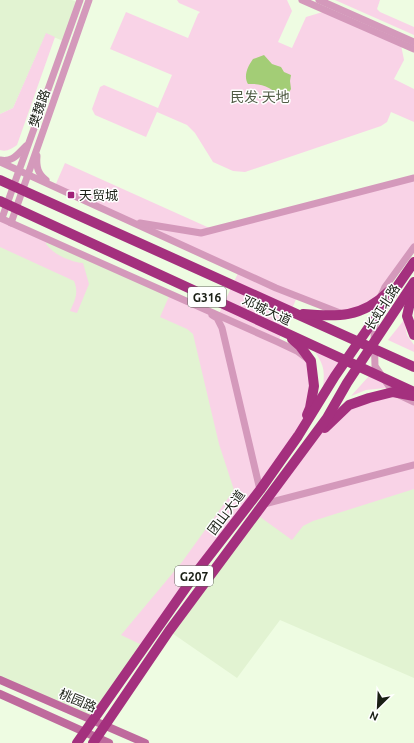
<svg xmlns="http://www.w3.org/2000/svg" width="414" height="743" viewBox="0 0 414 743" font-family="Ubuntu,'Noto Sans SC',sans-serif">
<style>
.built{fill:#e2f3d2}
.green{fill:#f9d3e7}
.water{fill:#a3cd76}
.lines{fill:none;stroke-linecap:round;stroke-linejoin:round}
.tertiary{stroke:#d499bb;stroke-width:7}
.secondary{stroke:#bf6a9d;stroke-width:8}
.trunk{stroke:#a4307e;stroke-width:10}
.poi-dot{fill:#a02378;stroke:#fff;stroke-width:1.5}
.labels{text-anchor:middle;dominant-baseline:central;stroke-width:3;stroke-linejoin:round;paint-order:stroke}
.shield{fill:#fff;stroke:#5f625b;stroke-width:1}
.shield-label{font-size:12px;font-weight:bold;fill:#1a1f15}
.street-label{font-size:13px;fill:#1a1f15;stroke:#fff}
.poi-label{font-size:13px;fill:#1a1f15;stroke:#fff;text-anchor:start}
.neighbourhood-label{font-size:14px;fill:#515c46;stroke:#fff}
</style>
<rect width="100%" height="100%" fill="#eefce2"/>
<g class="built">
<polygon points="0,0 72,0 79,3 66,42 46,34 13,108 0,114"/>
<polygon points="2,218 200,307 260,490 93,720 0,679 0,222"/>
<polygon points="414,465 414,678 280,620 237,678 169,631 264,504"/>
</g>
<g class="green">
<polygon points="177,0 287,0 292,11 278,42 292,48 306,17 326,11 401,45 404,60 394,79 414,89 414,122 391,112 387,122 381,126 245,172 233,171 213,162 195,133 187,125 157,112 146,137 95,115 92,109 100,87 104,85 158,108 172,75 110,49 126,12 188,38 198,14 200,12 179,3"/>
<polygon points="335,0 380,0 377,9 380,12 414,27 414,35"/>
<path d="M46 33 55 37 17 145C11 149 7 152 0 150V114L13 108Z"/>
<polygon points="65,163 214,230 414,178 414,247 379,302 346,315 297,297 278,342 311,361 314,386 298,436 144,646 121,635 182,562 234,490 219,444 193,334 187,329 160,317 170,294 217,318 239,271 55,186"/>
<path d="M2 218 47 239 46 244C53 254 70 262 83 263L89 284 77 313 70 311C75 300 79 293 74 281L0 247V222Z"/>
<polygon points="404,320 407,335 414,345 414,352 388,340"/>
<path d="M313 349 341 363 323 389C325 369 324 365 313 349Z"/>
<polygon points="369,376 396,387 366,390 351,396"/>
<polygon points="393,392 414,402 414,489 313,521 303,526 292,540 256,514 308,444 349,405"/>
</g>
<path class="water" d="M264 55 272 64 281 67 284 72 291 75 290 81 291 89 287 96 282 99C273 88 262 83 248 84 243 76 248 66 253 59Z"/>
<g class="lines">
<g class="tertiary">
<polyline points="302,0 414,49"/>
<polyline points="319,0 414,42"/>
<path d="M37 156C36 167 38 174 46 180"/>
<path d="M0 160C12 163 18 154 26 146"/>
<polyline points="0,162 276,288 340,313"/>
<polyline points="0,218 278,342 297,351 305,357"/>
<polyline points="2,218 80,0"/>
<polyline points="11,223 89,0"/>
<polyline points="140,223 201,233 414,178"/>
<polyline points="380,298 385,287 414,247"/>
<polyline points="212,315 217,318 222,328 260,490"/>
<polyline points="376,320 374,331 375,366 393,392 414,402"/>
<polyline points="264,504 414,465"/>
</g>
<g class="secondary">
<polyline points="0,680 145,743"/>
<polyline points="0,694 109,743"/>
</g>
<g class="trunk">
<polyline points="0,180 414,367"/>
<polyline points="0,201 414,392"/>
<polyline points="413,289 407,316 414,335"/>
<path d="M303 314C337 317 362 318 388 292"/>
<polyline points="292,339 300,346 311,361 314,386 310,408 307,415"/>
<polyline points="325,428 349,405 369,398 393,392 414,396"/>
<polyline points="77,743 199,569 260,490 298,436 335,376 414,262"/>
<polyline points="93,743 169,631 327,418 347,383 414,282"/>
</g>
</g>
<rect class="poi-dot" x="67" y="191" width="8" height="8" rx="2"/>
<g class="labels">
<g class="shield">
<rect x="188" y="287" width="38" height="20" rx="3"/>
<rect x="175" y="566" width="38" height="20" rx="3"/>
</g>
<g class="shield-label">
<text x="207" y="297">G316</text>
<text x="194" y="576">G207</text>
</g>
<g class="street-label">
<text transform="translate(39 108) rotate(-71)">樊魏路</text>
<text transform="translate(382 307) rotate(-57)">长虹北路</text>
<text transform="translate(267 310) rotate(25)">邓城大道</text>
<text transform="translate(226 512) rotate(-53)">团山大道</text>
<text transform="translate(78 700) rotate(23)">桃园路</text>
</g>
<g class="poi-label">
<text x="79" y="195">天贸城</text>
</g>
<g class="neighbourhood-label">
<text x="260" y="97">民发·天地</text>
</g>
</g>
<g transform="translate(378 707) rotate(204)" stroke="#ffffff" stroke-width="3" paint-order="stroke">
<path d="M0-3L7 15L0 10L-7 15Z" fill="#1a1f15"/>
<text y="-6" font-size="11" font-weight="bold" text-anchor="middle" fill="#1a1f15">N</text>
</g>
</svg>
